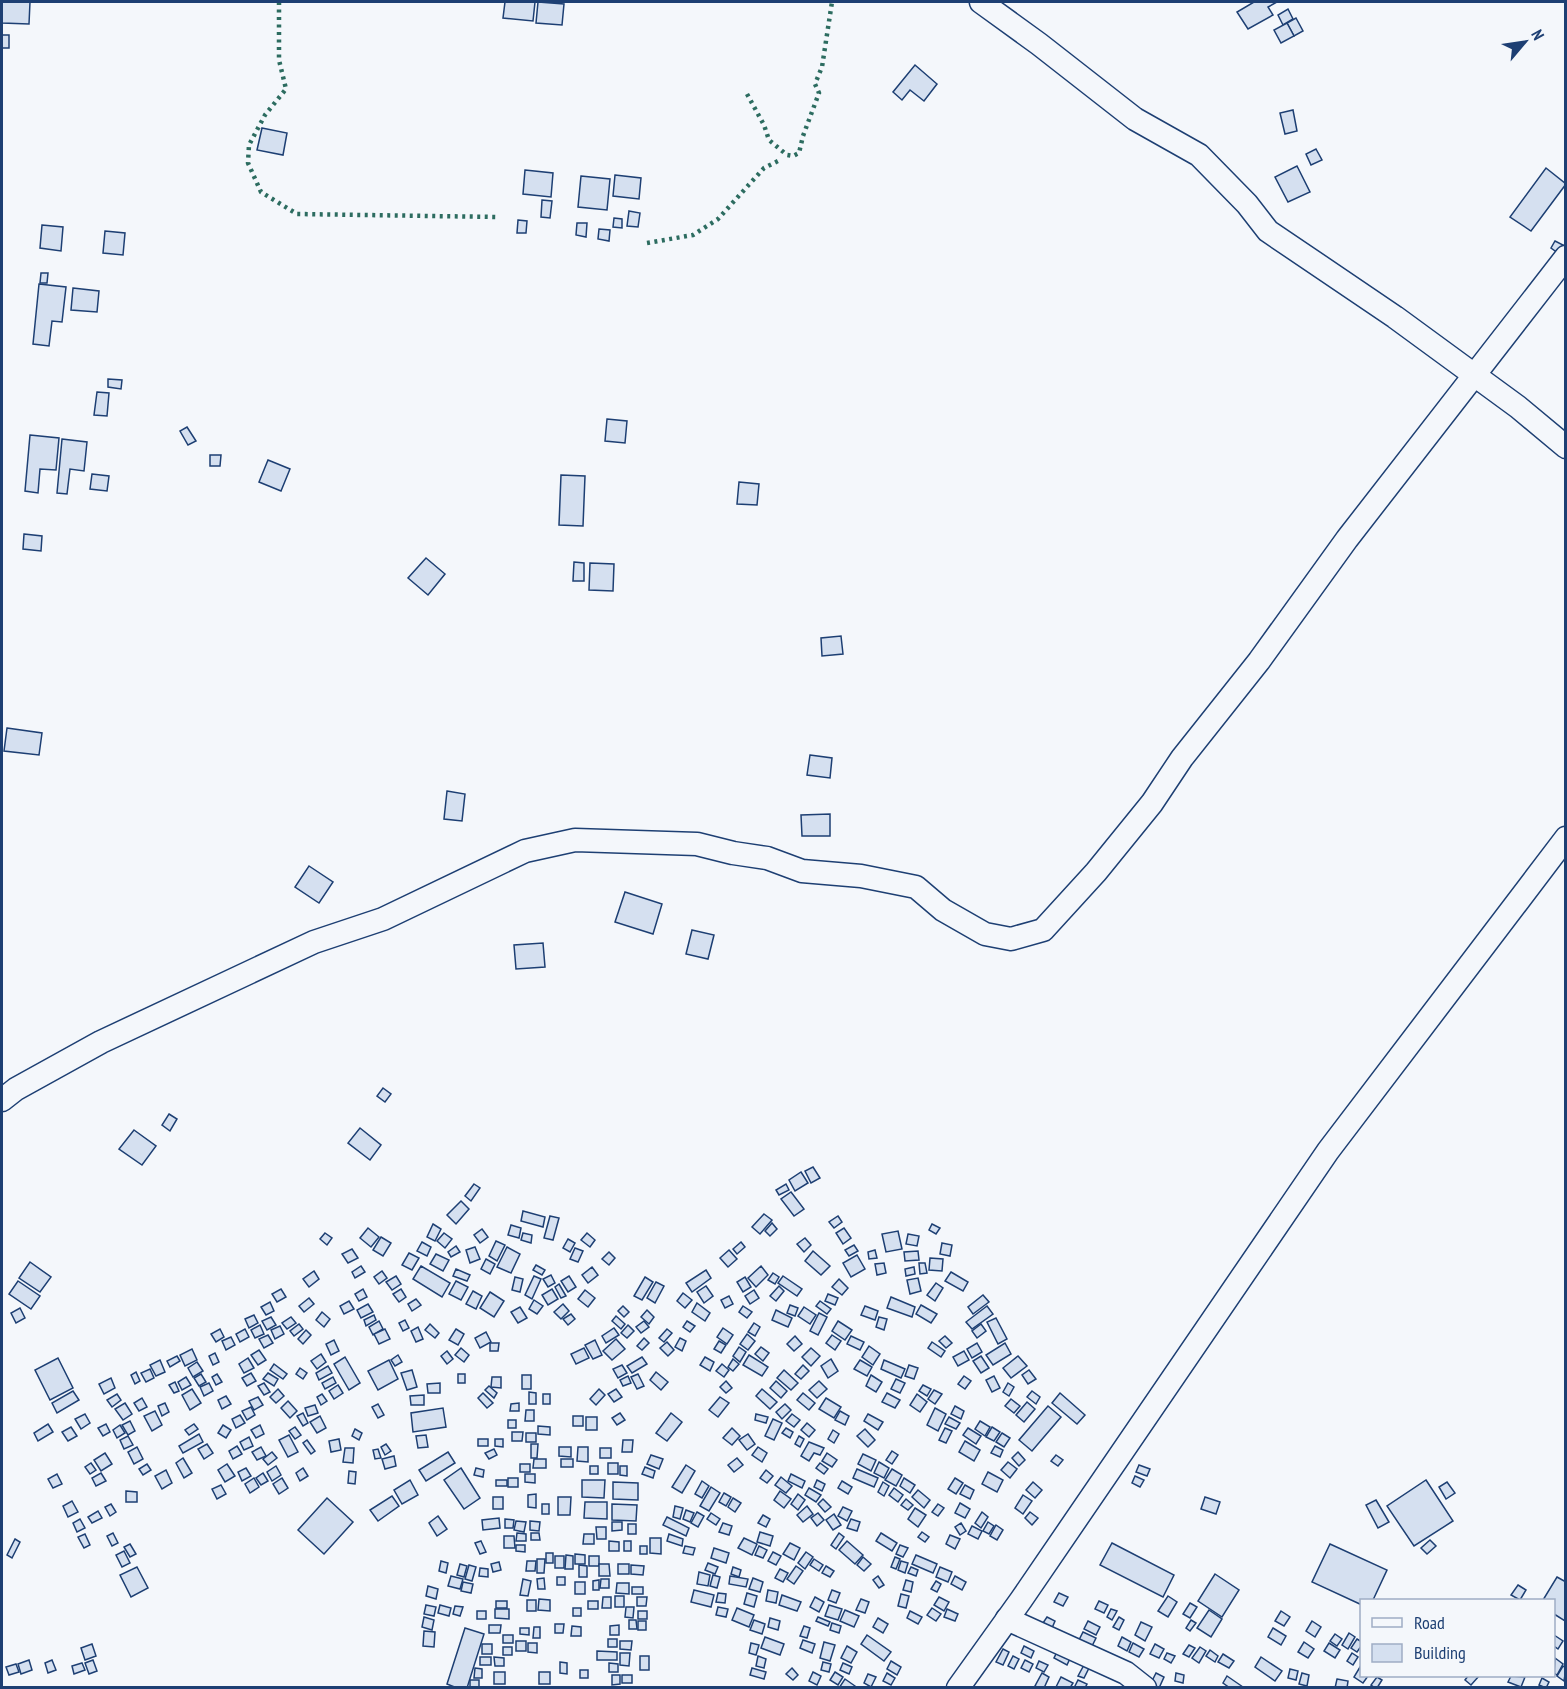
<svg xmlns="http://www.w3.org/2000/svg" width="1567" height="1689" viewBox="0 0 1567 1689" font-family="'PT Sans Narrow',sans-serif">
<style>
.building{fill:#d5e0f0;stroke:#1d3f73;stroke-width:1.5}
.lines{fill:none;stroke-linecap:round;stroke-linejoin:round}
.minor-casing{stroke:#1d3f73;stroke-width:25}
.minor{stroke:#f4f7fb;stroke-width:22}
.hedge{stroke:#2c6c60;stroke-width:4.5;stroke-dasharray:3 4.5;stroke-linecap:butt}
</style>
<rect width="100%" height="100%" fill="#f4f7fb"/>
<g class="building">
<polygon points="2,2 30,2 29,24 2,23"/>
<polygon points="505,2 535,2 533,21 503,18"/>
<polygon points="538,2 564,4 562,25 536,23"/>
<polygon points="1254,2 1277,2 1268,7 1273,15 1248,29 1237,12"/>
<polygon points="1288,9 1293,19 1283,25 1278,15"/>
<polygon points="1296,18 1303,31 1294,36 1287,23"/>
<polygon points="1287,23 1294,36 1281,43 1274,30"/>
<rect x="2" y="35" width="7" height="13"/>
<polygon points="915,65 937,84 924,101 910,90 902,100 893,92"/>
<polygon points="1293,110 1297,131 1285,134 1280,113"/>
<polygon points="262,128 287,133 283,155 257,150"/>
<polygon points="1316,149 1322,160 1311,165 1306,154"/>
<polygon points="1297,166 1310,192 1288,202 1275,177"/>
<polygon points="1546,168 1566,184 1531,231 1510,217"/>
<polygon points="525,170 553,173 551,197 523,194"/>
<polygon points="615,175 641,178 639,199 613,196"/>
<polygon points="581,176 610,179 607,210 578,207"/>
<polygon points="542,200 552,201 550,218 541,217"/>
<polygon points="629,211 640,213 638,227 627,226"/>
<polygon points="614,218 622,219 622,228 613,227"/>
<polygon points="518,220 527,221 526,233 517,233"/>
<polygon points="577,223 587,223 586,237 576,235"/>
<polygon points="42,225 63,227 61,251 40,248"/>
<polygon points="599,229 610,230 609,241 598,239"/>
<polygon points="105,231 125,233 123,255 103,253"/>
<polygon points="1555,241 1563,245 1558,253 1551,248"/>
<polygon points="41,273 48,273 47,283 40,283"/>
<polygon points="39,284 66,287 62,322 52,321 49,346 33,344"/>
<polygon points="73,288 99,291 97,312 71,310"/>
<polygon points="108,379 122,380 121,389 108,387"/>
<polygon points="97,392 109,393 107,416 94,415"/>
<polygon points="607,419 627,421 625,443 605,441"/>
<polygon points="187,427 196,441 188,445 180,431"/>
<polygon points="30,435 59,438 56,470 40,469 38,493 25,491"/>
<polygon points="62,439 87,442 84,471 70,469 67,494 57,493"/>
<polygon points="210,455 221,455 220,466 210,466"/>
<polygon points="268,460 290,469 281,491 259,482"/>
<polygon points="92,474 109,476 107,491 90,489"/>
<polygon points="561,475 585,476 583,526 559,525"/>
<polygon points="739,482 759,484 757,505 737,504"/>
<polygon points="24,534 42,536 41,551 23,549"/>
<polygon points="426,558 445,574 428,595 408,578"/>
<polygon points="574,562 584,563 584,581 573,581"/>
<polygon points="590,563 614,564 613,591 589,590"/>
<polygon points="841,636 843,654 822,656 821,638"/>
<polygon points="7,728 42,733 39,755 4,751"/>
<polygon points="810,755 832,758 830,778 807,775"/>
<polygon points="447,791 465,794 462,821 444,819"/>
<polygon points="830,814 830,836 802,836 801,815"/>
<polygon points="309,866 333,882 319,903 295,887"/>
<polygon points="625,892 662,904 653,934 615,922"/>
<polygon points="692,930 714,935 708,959 686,954"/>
<polygon points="543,943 545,967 516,969 514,945"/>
<polygon points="383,1088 391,1094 385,1102 377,1096"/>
<polygon points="169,1114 177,1119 170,1131 162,1125"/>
<polygon points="360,1128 381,1145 370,1160 348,1143"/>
<polygon points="134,1130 156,1146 142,1165 119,1149"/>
<polygon points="813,1167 820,1178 811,1183 805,1171"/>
<polygon points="801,1172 808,1183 795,1191 789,1180"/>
<polygon points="474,1184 480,1188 471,1201 465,1196"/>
<polygon points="786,1184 789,1190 779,1195 776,1190"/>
<polygon points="791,1192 804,1209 794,1216 781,1199"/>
<polygon points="461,1201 469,1209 456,1224 447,1215"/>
<polygon points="523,1211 545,1217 543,1227 521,1221"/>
<polygon points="764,1214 772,1220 760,1234 752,1227"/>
<polygon points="550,1216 559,1218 553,1240 544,1238"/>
<polygon points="838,1216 842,1222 834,1228 829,1222"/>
<polygon points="772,1223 777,1229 770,1236 765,1231"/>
<polygon points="433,1224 441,1229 435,1241 427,1237"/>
<polygon points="932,1224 940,1228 936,1234 929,1230"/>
<polygon points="511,1225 521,1228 519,1238 508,1235"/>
<polygon points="368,1228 379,1237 371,1247 360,1238"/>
<polygon points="844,1228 851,1238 843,1244 836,1233"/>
<polygon points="482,1229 488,1237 480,1243 474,1235"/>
<polygon points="898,1231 902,1249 886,1252 882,1234"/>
<polygon points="325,1233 332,1238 327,1245 320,1239"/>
<polygon points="444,1233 452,1239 445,1248 437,1241"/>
<polygon points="523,1233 532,1235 531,1243 521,1240"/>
<polygon points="587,1233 595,1240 590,1247 581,1240"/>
<polygon points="908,1234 919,1236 917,1246 906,1244"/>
<polygon points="381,1237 391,1243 383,1256 373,1250"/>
<polygon points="805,1238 811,1245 804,1252 797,1244"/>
<polygon points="568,1239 575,1243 570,1252 563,1248"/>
<polygon points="496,1241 505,1245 497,1261 489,1256"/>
<polygon points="422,1242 431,1247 427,1256 417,1251"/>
<polygon points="741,1242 745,1247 737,1254 733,1249"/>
<polygon points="942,1243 952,1245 950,1256 940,1254"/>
<polygon points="854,1245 858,1251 849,1256 845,1250"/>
<polygon points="456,1246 460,1252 451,1257 448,1252"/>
<polygon points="475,1247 480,1259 470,1263 466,1250"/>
<polygon points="507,1247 520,1254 511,1273 497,1267"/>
<polygon points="575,1248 583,1251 578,1262 570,1259"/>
<polygon points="352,1249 358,1258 348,1263 342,1254"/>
<polygon points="729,1250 737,1259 728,1267 720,1258"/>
<polygon points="875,1250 877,1258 869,1259 868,1252"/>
<polygon points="813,1251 830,1266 821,1275 805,1261"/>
<polygon points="918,1251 919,1260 905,1261 904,1252"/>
<polygon points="609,1252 615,1258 609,1265 602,1259"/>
<polygon points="409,1253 419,1258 412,1270 402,1265"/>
<polygon points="436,1254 449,1260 443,1271 430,1264"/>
<polygon points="857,1255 865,1269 851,1277 843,1263"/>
<polygon points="930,1258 943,1259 942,1271 929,1270"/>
<polygon points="486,1259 495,1264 490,1274 481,1269"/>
<polygon points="30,1262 51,1277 40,1292 19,1278"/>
<polygon points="884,1263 886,1273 877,1275 875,1264"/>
<polygon points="919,1263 925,1263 927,1273 920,1274"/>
<polygon points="536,1265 545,1270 542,1275 533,1270"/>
<polygon points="361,1266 365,1272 355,1278 352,1272"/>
<polygon points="421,1266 450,1283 442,1297 413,1279"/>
<polygon points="761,1266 768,1275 756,1287 748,1278"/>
<polygon points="592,1267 598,1275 588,1283 582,1275"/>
<polygon points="914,1267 915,1274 906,1276 905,1269"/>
<polygon points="456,1269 470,1275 467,1281 453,1276"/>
<polygon points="706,1270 711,1278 692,1292 686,1283"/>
<polygon points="314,1271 319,1279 309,1287 303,1279"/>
<polygon points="382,1271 387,1278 379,1284 374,1277"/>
<polygon points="951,1272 968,1282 963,1291 945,1281"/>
<polygon points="773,1273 779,1277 775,1284 768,1280"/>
<polygon points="551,1275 555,1283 548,1287 543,1279"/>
<polygon points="396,1276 401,1284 392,1290 386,1282"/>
<polygon points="534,1276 541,1279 532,1299 525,1295"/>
<polygon points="569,1276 576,1287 568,1292 561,1281"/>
<polygon points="783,1276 802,1289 797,1296 778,1283"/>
<polygon points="515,1277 523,1279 520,1292 512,1290"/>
<polygon points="645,1277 653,1282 642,1300 634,1296"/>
<polygon points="745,1277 751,1287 743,1292 737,1282"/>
<polygon points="918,1278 921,1291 910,1294 907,1280"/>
<polygon points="839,1279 848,1288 842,1295 832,1287"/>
<polygon points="18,1281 40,1296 31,1309 9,1294"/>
<polygon points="456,1281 468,1287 461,1300 449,1294"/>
<polygon points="656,1282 664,1286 655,1303 647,1298"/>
<polygon points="936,1283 943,1288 935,1301 927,1295"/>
<polygon points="559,1284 566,1296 561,1298 555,1287"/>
<polygon points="706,1286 713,1296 704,1303 697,1292"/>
<polygon points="779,1286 784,1291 776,1301 770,1296"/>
<polygon points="281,1289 286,1297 277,1302 272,1294"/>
<polygon points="363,1289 367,1297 359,1301 355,1294"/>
<polygon points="401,1289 406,1297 399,1302 393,1294"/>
<polygon points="552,1289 558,1299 548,1305 542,1295"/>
<polygon points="585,1290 595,1298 588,1307 578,1299"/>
<polygon points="754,1290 759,1298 750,1304 745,1296"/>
<polygon points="473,1291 482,1296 476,1309 466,1304"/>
<polygon points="490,1292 504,1301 494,1317 480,1308"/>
<polygon points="683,1293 692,1300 685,1308 677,1301"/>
<polygon points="828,1294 838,1298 835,1305 825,1301"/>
<polygon points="983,1295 989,1302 973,1314 968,1307"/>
<polygon points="729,1296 733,1304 725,1308 721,1300"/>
<polygon points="891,1297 915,1307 912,1317 887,1308"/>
<polygon points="309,1298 314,1304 304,1312 299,1306"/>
<polygon points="416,1299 421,1305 412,1311 408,1304"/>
<polygon points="534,1300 543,1306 537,1314 529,1309"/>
<polygon points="349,1301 354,1309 344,1314 340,1306"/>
<polygon points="820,1301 831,1309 827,1314 816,1306"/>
<polygon points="270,1302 274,1311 266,1315 261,1307"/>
<polygon points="697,1303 710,1313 705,1321 692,1312"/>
<polygon points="368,1304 373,1312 361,1318 357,1310"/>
<polygon points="563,1304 569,1311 561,1319 554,1312"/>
<polygon points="790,1305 798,1308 795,1316 787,1313"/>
<polygon points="921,1305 937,1314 931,1323 916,1314"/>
<polygon points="623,1306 629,1312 624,1317 618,1311"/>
<polygon points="743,1306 752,1312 747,1318 739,1312"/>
<polygon points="865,1306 878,1311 875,1320 861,1315"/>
<polygon points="987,1306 993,1314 972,1329 966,1322"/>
<polygon points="520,1307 527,1318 518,1323 511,1312"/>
<polygon points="804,1307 816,1315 810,1324 798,1316"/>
<polygon points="20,1308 25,1318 16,1323 11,1313"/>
<polygon points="647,1310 654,1317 649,1324 641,1317"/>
<polygon points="776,1310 792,1318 788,1327 772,1320"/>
<polygon points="322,1312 330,1319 324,1327 316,1320"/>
<polygon points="819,1313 827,1317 818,1335 810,1331"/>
<polygon points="571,1314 575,1319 568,1325 563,1319"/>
<polygon points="254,1315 258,1323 249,1328 245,1319"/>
<polygon points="374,1315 376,1320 366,1326 364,1320"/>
<polygon points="616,1316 625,1324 621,1329 612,1321"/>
<polygon points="271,1317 276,1325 267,1330 262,1321"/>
<polygon points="291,1317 296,1323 287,1329 282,1323"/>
<polygon points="879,1317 887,1319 884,1330 876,1327"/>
<polygon points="996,1318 1007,1339 998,1344 987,1322"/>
<polygon points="405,1320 409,1328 403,1331 399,1323"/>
<polygon points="379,1321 383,1329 373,1335 369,1327"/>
<polygon points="644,1321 649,1327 641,1333 636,1327"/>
<polygon points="687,1321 695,1326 690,1332 683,1327"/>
<polygon points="838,1321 852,1330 845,1340 832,1331"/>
<polygon points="754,1323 760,1327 755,1336 748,1332"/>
<polygon points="299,1324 303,1329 294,1336 290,1331"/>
<polygon points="430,1324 439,1333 435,1338 425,1330"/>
<polygon points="981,1324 986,1331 977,1338 972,1331"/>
<polygon points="260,1325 264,1334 255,1338 251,1330"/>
<polygon points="628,1325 634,1331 627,1338 621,1333"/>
<polygon points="280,1326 284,1334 275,1339 271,1330"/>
<polygon points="418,1327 423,1339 416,1342 411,1331"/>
<polygon points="614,1328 619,1335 606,1343 602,1336"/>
<polygon points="723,1328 733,1335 727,1344 717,1337"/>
<polygon points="220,1329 224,1337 216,1342 211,1334"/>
<polygon points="245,1329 249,1337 240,1342 236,1334"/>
<polygon points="385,1329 390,1339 379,1344 374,1334"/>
<polygon points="456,1329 464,1334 458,1345 449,1340"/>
<polygon points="667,1329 672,1333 664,1342 659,1338"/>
<polygon points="306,1330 311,1335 303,1344 298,1339"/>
<polygon points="486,1332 491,1342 480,1348 475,1338"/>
<polygon points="747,1334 755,1341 748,1350 740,1344"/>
<polygon points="268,1335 273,1343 264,1348 259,1339"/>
<polygon points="832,1335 841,1341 835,1350 826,1343"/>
<polygon points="795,1336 802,1344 794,1351 787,1344"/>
<polygon points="851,1336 864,1342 860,1350 847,1344"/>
<polygon points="945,1336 952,1343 946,1348 939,1341"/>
<polygon points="231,1337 235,1345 226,1350 222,1341"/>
<polygon points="644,1338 649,1343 642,1350 637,1346"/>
<polygon points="680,1338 686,1341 682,1351 675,1347"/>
<polygon points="616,1339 625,1349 612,1360 603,1351"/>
<polygon points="334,1340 339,1351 331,1355 326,1344"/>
<polygon points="595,1340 602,1355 593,1359 585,1345"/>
<polygon points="719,1341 726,1345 721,1353 714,1349"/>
<polygon points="667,1342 674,1350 668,1356 660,1348"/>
<polygon points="932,1342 945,1351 941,1357 928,1348"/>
<polygon points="490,1343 499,1343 498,1351 490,1351"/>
<polygon points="977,1343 982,1352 972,1358 967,1349"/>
<polygon points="1005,1343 1011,1354 993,1365 986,1355"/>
<polygon points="869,1346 880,1354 873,1365 862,1357"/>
<polygon points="739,1347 746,1352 740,1362 733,1356"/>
<polygon points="761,1347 769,1353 763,1361 755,1354"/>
<polygon points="461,1348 469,1355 464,1362 455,1355"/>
<polygon points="584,1348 589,1358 576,1364 571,1354"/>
<polygon points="811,1348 820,1356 811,1366 802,1357"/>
<polygon points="192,1349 197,1360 185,1366 180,1355"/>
<polygon points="259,1350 266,1360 258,1365 251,1355"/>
<polygon points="447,1351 453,1359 447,1364 441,1356"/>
<polygon points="964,1351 969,1360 958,1366 953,1357"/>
<polygon points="215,1353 219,1362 213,1365 209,1356"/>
<polygon points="321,1354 326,1362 317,1369 311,1361"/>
<polygon points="398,1355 402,1362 395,1366 391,1360"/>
<polygon points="749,1355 768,1367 762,1376 743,1365"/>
<polygon points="177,1356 180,1361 170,1367 167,1361"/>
<polygon points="981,1356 989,1368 981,1373 973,1361"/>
<polygon points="1018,1356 1027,1366 1011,1378 1003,1368"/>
<polygon points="345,1357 360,1383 349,1390 334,1364"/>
<polygon points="642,1357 647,1364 632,1373 627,1366"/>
<polygon points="705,1357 714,1362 710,1371 700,1365"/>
<polygon points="58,1358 73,1388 50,1400 35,1370"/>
<polygon points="248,1358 254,1368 244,1373 239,1364"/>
<polygon points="733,1359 739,1364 733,1371 728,1367"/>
<polygon points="831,1359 838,1371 828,1378 821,1366"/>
<polygon points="160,1360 165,1372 156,1376 150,1365"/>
<polygon points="389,1360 398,1379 378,1390 368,1371"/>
<polygon points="860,1360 872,1367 867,1376 854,1369"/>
<polygon points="884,1360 905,1369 901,1378 881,1369"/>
<polygon points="197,1362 203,1371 193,1377 188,1368"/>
<polygon points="274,1364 287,1374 283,1379 270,1370"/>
<polygon points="722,1364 729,1370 724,1377 716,1371"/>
<polygon points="622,1365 627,1373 618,1378 613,1369"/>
<polygon points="803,1365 809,1371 801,1379 795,1374"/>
<polygon points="909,1365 918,1368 914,1379 905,1376"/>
<polygon points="328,1366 332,1373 319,1380 316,1373"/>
<polygon points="300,1368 307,1373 303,1379 296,1374"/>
<polygon points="150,1369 154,1378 146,1382 141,1373"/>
<polygon points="412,1370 417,1387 407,1390 401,1373"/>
<polygon points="784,1370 798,1383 791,1390 777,1378"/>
<polygon points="1029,1370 1036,1379 1028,1384 1022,1375"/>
<polygon points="136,1372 140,1381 135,1384 131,1375"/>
<polygon points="656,1372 668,1382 661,1390 650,1380"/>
<polygon points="251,1373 256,1381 247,1386 242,1378"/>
<polygon points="268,1373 278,1379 274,1386 263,1379"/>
<polygon points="201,1374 206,1382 199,1386 194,1378"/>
<polygon points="217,1374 222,1382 216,1385 212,1377"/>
<rect x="458" y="1374" width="7" height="9"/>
<polygon points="638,1374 644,1386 637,1389 631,1377"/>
<rect x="522" y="1375" width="9" height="14"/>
<polygon points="871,1375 882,1382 876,1392 866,1386"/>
<polygon points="628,1376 631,1383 623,1386 620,1380"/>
<polygon points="964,1376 971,1381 965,1389 958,1384"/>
<polygon points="994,1376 1000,1388 992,1392 986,1380"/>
<polygon points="186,1377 191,1385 182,1390 178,1382"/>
<polygon points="333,1377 336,1383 325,1389 322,1383"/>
<polygon points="492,1377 501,1377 501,1388 491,1387"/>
<polygon points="111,1378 115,1388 104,1394 99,1384"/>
<polygon points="896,1379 905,1383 900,1393 891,1389"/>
<polygon points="726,1381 732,1388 726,1393 720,1387"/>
<polygon points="776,1381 787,1391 781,1398 770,1388"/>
<polygon points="819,1381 827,1389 817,1398 809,1390"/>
<polygon points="175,1382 179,1391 174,1393 169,1385"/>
<polygon points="209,1383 213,1391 204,1396 200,1387"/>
<polygon points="264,1383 270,1392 264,1395 258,1386"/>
<polygon points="440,1383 440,1393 428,1393 427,1384"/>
<polygon points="1008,1383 1014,1387 1009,1396 1003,1392"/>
<polygon points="338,1385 343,1393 334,1399 329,1391"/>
<polygon points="923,1385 931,1389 927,1396 919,1391"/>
<polygon points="489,1386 497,1393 494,1398 485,1390"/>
<polygon points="192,1389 201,1403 190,1410 182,1395"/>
<polygon points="278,1389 284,1396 276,1403 270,1397"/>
<polygon points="599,1389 605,1395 596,1405 590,1399"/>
<polygon points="616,1389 622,1397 614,1402 608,1394"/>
<polygon points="762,1389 777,1402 770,1409 756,1396"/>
<polygon points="934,1390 942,1394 935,1404 928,1399"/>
<polygon points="73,1391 79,1400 57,1413 52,1403"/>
<polygon points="1032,1391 1040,1397 1036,1404 1027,1397"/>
<polygon points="529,1392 536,1393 536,1404 529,1404"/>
<polygon points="483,1393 493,1403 487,1408 478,1398"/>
<polygon points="803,1393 815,1403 809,1410 797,1400"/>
<polygon points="887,1393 900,1400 895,1408 882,1402"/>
<polygon points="1060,1393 1085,1415 1077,1424 1052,1403"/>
<polygon points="117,1394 121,1400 112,1407 107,1400"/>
<polygon points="322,1394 327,1401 321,1405 317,1397"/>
<rect x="543" y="1394" width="7" height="10"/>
<polygon points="917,1394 927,1402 920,1412 910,1405"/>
<polygon points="424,1395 424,1405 411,1405 410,1396"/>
<polygon points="226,1396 231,1404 222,1409 218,1400"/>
<polygon points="258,1397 263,1405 254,1410 249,1401"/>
<polygon points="720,1397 729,1403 718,1417 709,1410"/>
<polygon points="142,1398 147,1407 139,1411 134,1403"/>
<polygon points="826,1398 841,1407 834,1418 819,1409"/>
<polygon points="1011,1399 1020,1406 1014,1413 1005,1406"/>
<polygon points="288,1401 297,1411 290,1418 281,1408"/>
<polygon points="1027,1402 1035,1409 1024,1422 1016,1415"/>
<polygon points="125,1403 132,1414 123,1420 115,1409"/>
<polygon points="165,1403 169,1412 162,1416 158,1406"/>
<polygon points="519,1403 519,1411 510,1411 511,1404"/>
<polygon points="378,1404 384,1415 378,1418 372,1407"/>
<polygon points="785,1404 791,1410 782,1419 776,1412"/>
<polygon points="315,1405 318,1413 308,1416 305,1408"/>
<polygon points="955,1406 964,1411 961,1419 951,1414"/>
<polygon points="1048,1406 1061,1417 1032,1451 1019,1440"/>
<polygon points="251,1407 255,1415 247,1420 242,1411"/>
<polygon points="443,1408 446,1427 413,1432 411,1413"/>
<polygon points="935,1408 946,1414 938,1431 927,1425"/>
<polygon points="526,1410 534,1410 534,1421 525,1421"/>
<polygon points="155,1411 162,1425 152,1431 144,1416"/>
<polygon points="840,1411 849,1416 845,1425 835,1420"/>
<polygon points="303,1413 308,1423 303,1426 297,1416"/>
<polygon points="620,1413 625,1420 617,1425 612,1418"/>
<polygon points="671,1413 682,1422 667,1441 656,1433"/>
<polygon points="85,1414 90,1423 81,1429 75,1419"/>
<polygon points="756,1414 768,1417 766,1423 755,1420"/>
<polygon points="792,1414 800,1420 794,1427 786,1421"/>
<polygon points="868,1414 883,1422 878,1430 864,1421"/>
<polygon points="240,1415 245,1423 236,1428 232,1419"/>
<polygon points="320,1416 326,1428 317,1433 310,1422"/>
<rect x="573" y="1416" width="10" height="10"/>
<rect x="586" y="1417" width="11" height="13"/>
<polygon points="949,1417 960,1423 956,1429 945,1424"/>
<polygon points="773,1419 782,1423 774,1440 765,1436"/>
<rect x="508" y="1420" width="8" height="8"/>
<polygon points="130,1421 135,1431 128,1435 122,1425"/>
<polygon points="980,1421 990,1427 985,1436 975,1429"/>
<polygon points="807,1423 815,1430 809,1437 801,1430"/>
<polygon points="48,1424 53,1432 38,1441 34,1433"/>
<polygon points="106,1424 110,1432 103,1436 98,1428"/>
<polygon points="194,1424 198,1429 189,1435 185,1430"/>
<polygon points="120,1425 125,1433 117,1438 113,1430"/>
<polygon points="223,1425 231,1430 226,1438 218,1433"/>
<polygon points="260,1425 264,1434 256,1438 251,1430"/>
<polygon points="538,1426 550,1427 550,1435 538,1434"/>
<polygon points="71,1427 77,1436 68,1441 62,1432"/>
<polygon points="295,1427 301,1435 295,1439 289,1431"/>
<polygon points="992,1427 1000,1432 994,1441 986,1437"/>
<polygon points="732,1428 740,1436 732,1445 723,1438"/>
<polygon points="786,1428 793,1432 790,1438 782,1433"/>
<polygon points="945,1428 952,1431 946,1443 939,1440"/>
<polygon points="968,1428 981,1436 976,1444 963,1435"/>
<polygon points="355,1429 362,1433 359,1440 352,1436"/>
<polygon points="865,1429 875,1440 868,1447 857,1436"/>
<polygon points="833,1430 839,1434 834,1443 828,1439"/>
<polygon points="512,1432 523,1432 522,1441 512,1441"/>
<rect x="526" y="1433" width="10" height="9"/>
<polygon points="1002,1433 1010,1438 1004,1447 996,1442"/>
<polygon points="199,1434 203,1442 183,1453 179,1446"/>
<polygon points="748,1434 755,1444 747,1450 739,1440"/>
<polygon points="289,1435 298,1452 288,1457 279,1440"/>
<polygon points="426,1435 428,1447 418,1448 416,1436"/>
<polygon points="128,1436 133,1445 124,1449 120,1440"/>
<polygon points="799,1436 804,1439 800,1447 795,1444"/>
<polygon points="249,1437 253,1446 244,1450 240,1442"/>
<polygon points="339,1439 341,1450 331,1452 329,1441"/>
<rect x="478" y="1439" width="10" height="7"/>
<polygon points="495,1439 503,1439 503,1447 495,1446"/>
<polygon points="307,1440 315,1451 311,1454 303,1443"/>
<polygon points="623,1440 633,1440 632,1452 622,1452"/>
<polygon points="965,1441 980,1450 974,1461 959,1452"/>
<polygon points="809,1442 824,1448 820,1455 814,1453 809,1461 801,1456"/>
<polygon points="207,1444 213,1453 204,1459 198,1449"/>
<polygon points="386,1444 391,1451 385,1455 381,1447"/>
<polygon points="531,1444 538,1444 537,1458 531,1458"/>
<polygon points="237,1446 242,1454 233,1459 229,1451"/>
<polygon points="995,1446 1003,1450 1000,1457 991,1453"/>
<polygon points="137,1447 143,1459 134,1464 128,1452"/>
<polygon points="261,1447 266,1456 257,1460 252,1452"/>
<polygon points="559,1447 571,1447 571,1457 559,1456"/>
<polygon points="578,1447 588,1447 588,1462 577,1461"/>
<polygon points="758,1447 767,1453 762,1462 752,1455"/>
<polygon points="345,1448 354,1448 353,1463 343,1462"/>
<rect x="600" y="1448" width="11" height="10"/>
<polygon points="378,1449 381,1458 375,1459 373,1450"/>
<polygon points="494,1449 497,1455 489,1459 485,1453"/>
<polygon points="892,1451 898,1455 892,1464 886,1460"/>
<polygon points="272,1452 277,1458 268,1465 263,1459"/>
<polygon points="448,1452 455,1463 426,1481 419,1470"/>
<polygon points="1018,1452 1025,1460 1019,1466 1012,1458"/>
<polygon points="105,1453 112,1464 101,1471 94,1460"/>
<polygon points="827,1453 837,1460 832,1467 822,1461"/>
<polygon points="863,1454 876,1460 871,1471 858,1464"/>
<polygon points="651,1455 663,1459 659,1469 647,1464"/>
<polygon points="1056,1455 1063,1460 1058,1466 1051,1461"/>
<polygon points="394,1456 396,1466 385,1469 382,1459"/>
<polygon points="183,1458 192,1473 184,1478 176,1463"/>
<polygon points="737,1458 743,1465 734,1472 728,1465"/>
<polygon points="534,1459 546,1459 546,1468 533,1468"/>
<rect x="561" y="1459" width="12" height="8"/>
<polygon points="879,1462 889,1468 884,1478 874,1473"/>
<polygon points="1008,1462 1017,1469 1010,1478 1001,1470"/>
<polygon points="91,1463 96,1470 90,1474 85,1467"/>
<rect x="608" y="1463" width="10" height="11"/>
<polygon points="820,1463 828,1469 824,1474 816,1468"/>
<polygon points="147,1464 151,1470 143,1475 139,1469"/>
<polygon points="227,1464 235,1476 225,1482 218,1470"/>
<rect x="520" y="1464" width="10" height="8"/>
<polygon points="686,1465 695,1471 682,1493 672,1487"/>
<polygon points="1139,1465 1150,1469 1147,1476 1136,1472"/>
<polygon points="276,1466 281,1475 272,1481 267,1472"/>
<rect x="590" y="1466" width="8" height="8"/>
<polygon points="620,1466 627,1466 627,1476 620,1475"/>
<polygon points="645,1467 655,1471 653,1478 642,1474"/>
<polygon points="246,1468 251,1476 242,1481 238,1472"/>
<polygon points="303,1468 308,1476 300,1481 296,1473"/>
<polygon points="461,1468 480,1498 464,1509 444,1480"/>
<polygon points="476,1468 484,1470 483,1477 474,1475"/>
<polygon points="857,1469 878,1478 874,1487 853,1478"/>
<polygon points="892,1469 902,1475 896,1486 885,1480"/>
<polygon points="166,1470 172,1483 162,1489 155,1476"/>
<polygon points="766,1470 773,1476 767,1483 760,1478"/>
<polygon points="349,1471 356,1472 355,1484 348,1483"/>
<polygon points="988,1472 1003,1480 997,1492 982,1484"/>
<polygon points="101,1473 106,1481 96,1486 92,1478"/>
<polygon points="263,1473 268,1481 261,1485 256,1478"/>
<polygon points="57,1474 62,1484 53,1488 48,1479"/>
<polygon points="525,1474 535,1474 535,1483 525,1482"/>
<polygon points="791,1474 805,1481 802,1488 788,1481"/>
<polygon points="1135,1476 1144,1480 1140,1487 1132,1483"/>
<polygon points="781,1477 792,1486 786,1493 775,1485"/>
<polygon points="254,1478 259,1487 250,1493 245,1484"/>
<polygon points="282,1478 288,1488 279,1494 273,1484"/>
<rect x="508" y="1478" width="10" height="9"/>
<polygon points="904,1478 915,1485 910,1493 900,1486"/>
<polygon points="955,1478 963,1483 956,1494 948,1489"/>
<polygon points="410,1480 418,1495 402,1504 394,1490"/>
<rect x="496" y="1480" width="11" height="6"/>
<polygon points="582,1480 605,1480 604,1498 582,1497"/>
<polygon points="817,1480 825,1484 822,1491 814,1487"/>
<polygon points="1426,1480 1453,1521 1414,1546 1387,1506"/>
<polygon points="702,1481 709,1486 702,1498 695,1494"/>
<polygon points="842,1481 852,1487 848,1494 838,1488"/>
<polygon points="613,1482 638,1483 638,1500 613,1499"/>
<polygon points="883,1482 889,1486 884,1496 878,1492"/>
<polygon points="1033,1482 1042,1490 1035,1498 1026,1490"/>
<polygon points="1447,1482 1455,1493 1446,1499 1439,1487"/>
<polygon points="221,1485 226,1494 217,1499 212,1489"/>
<polygon points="965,1485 974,1490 970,1499 960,1494"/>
<polygon points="711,1487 720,1493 709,1511 700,1506"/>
<polygon points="809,1488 821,1495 816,1502 805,1495"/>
<polygon points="894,1488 903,1495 898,1502 889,1495"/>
<polygon points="918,1490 930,1500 924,1508 912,1497"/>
<polygon points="126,1491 137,1492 137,1502 126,1502"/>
<polygon points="780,1491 791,1499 784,1508 774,1500"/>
<polygon points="724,1493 731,1497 726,1506 719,1502"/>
<polygon points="536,1494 536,1508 528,1507 528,1495"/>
<polygon points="798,1494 805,1500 798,1510 791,1504"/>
<polygon points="1023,1495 1032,1501 1023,1514 1015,1508"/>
<polygon points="392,1496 399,1506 378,1521 370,1510"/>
<rect x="493" y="1497" width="10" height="12"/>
<polygon points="558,1497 571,1497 570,1515 558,1515"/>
<polygon points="1205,1497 1220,1502 1216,1514 1201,1509"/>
<polygon points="327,1498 353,1522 324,1554 298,1530"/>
<polygon points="733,1498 741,1503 735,1512 728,1507"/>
<polygon points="823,1499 831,1507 825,1512 818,1504"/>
<polygon points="906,1499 913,1505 908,1510 901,1505"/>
<polygon points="1376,1500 1389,1522 1378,1528 1366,1505"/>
<polygon points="72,1501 78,1512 68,1517 63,1506"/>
<polygon points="585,1502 607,1502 607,1519 584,1518"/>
<polygon points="960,1503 970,1509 965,1518 955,1513"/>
<polygon points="111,1504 116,1512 110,1516 105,1507"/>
<rect x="542" y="1504" width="7" height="10"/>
<polygon points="612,1504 637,1505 636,1521 612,1520"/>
<polygon points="938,1504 944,1508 938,1516 932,1512"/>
<polygon points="675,1506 683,1508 680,1519 673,1517"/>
<polygon points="807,1506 813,1514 803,1522 797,1515"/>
<polygon points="843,1507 852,1511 847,1521 838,1516"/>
<polygon points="915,1508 926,1515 918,1527 908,1519"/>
<polygon points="686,1510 694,1513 690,1522 683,1519"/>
<polygon points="98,1511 102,1518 92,1523 88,1517"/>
<polygon points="697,1512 704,1516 698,1527 691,1523"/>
<polygon points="982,1512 988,1517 981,1528 975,1523"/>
<polygon points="1030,1512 1038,1518 1032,1525 1025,1518"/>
<polygon points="711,1513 720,1519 716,1525 707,1519"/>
<polygon points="818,1513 824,1520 817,1526 811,1518"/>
<polygon points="834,1514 841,1525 833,1530 826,1520"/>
<polygon points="763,1515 770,1519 766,1527 758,1523"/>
<polygon points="438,1516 447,1529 437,1536 429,1523"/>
<polygon points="667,1517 689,1528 686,1536 663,1525"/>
<polygon points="499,1518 500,1528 483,1530 482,1520"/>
<polygon points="80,1519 85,1528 77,1532 73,1523"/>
<polygon points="505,1519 514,1520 513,1528 505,1528"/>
<polygon points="851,1519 860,1522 857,1531 847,1528"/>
<polygon points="516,1521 526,1522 524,1532 514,1530"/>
<polygon points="530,1521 540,1522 539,1531 530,1530"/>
<polygon points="612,1522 622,1522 622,1530 612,1531"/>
<polygon points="988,1522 994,1526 989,1534 983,1531"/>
<polygon points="723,1523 732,1526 729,1535 719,1532"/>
<polygon points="961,1523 966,1531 960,1535 955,1527"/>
<rect x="628" y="1524" width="8" height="10"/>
<polygon points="996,1525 1003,1530 997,1540 990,1536"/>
<polygon points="972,1526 982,1531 978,1539 968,1534"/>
<polygon points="596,1527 606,1527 606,1539 597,1539"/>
<polygon points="760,1532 773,1536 770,1546 757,1542"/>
<polygon points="922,1532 929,1537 925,1542 918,1537"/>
<polygon points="113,1533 118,1543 112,1546 107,1536"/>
<polygon points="517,1533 526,1534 526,1541 516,1541"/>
<polygon points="531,1533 539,1533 540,1540 531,1540"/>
<polygon points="839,1533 844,1537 836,1549 831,1545"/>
<polygon points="881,1533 897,1543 892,1551 876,1541"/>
<polygon points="85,1534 90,1545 84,1548 78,1537"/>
<polygon points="584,1534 594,1534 594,1544 583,1544"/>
<polygon points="669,1534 683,1539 682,1546 667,1541"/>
<polygon points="950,1535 960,1539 955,1549 946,1544"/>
<polygon points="504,1536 514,1536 515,1548 504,1548"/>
<polygon points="650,1538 661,1538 661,1554 650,1553"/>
<polygon points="744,1538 757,1544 752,1555 738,1548"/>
<polygon points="15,1539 20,1542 12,1558 7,1555"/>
<polygon points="1430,1540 1436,1546 1427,1554 1421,1548"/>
<polygon points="481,1541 486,1552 480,1554 475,1543"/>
<polygon points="609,1541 619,1542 619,1551 609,1551"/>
<rect x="624" y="1541" width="7" height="10"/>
<polygon points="847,1541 863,1555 855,1564 839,1550"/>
<polygon points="790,1543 800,1548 794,1560 783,1554"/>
<polygon points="1112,1543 1174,1575 1163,1597 1100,1565"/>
<polygon points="130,1544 136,1554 130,1557 124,1547"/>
<polygon points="1330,1544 1387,1570 1373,1600 1362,1600 1362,1605 1312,1582"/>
<polygon points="516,1545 525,1545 525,1552 516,1551"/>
<polygon points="900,1545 908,1548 903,1557 896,1554"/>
<rect x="640" y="1546" width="7" height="8"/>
<polygon points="685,1546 695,1548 693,1555 683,1553"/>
<polygon points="759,1546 767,1550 763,1558 755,1555"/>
<polygon points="714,1548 729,1553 726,1563 711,1558"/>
<polygon points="124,1551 130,1563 122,1567 116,1555"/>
<polygon points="773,1552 781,1556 776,1565 768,1561"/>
<polygon points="806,1552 813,1557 805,1569 798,1563"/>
<rect x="546" y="1553" width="7" height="10"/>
<polygon points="575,1554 585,1555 585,1564 575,1564"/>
<polygon points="566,1555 573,1556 573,1569 565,1569"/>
<polygon points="916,1555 937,1564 933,1573 912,1564"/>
<rect x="555" y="1556" width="9" height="12"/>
<rect x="589" y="1556" width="10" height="10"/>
<polygon points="863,1557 871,1564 864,1571 857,1565"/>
<polygon points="895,1557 900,1559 896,1569 891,1567"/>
<polygon points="537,1559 545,1559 544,1573 537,1573"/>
<polygon points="814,1559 823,1565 819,1571 810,1565"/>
<polygon points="441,1561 448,1563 446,1573 439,1571"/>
<polygon points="527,1561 536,1561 535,1571 526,1571"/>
<polygon points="901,1561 908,1563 905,1573 898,1570"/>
<polygon points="499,1562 501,1570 493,1572 491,1564"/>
<polygon points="708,1563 718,1567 715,1574 705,1570"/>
<polygon points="460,1564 467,1566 464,1577 457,1575"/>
<polygon points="599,1564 609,1564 610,1576 599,1576"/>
<rect x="618" y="1564" width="11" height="10"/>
<polygon points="469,1565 476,1567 472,1581 465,1579"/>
<polygon points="579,1565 587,1566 587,1577 579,1577"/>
<polygon points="631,1565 644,1566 643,1575 631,1574"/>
<polygon points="796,1566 803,1571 794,1584 787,1579"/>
<polygon points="826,1566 834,1571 830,1577 822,1573"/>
<polygon points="137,1567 148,1588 131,1597 120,1575"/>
<polygon points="733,1567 741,1570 739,1577 731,1574"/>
<polygon points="911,1567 918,1570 916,1576 908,1573"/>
<polygon points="940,1567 952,1572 948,1582 936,1577"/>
<polygon points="480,1568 488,1569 488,1577 479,1576"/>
<polygon points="780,1569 788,1573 783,1582 775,1578"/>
<polygon points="699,1572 710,1575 708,1586 697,1584"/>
<polygon points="1215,1574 1239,1590 1222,1617 1198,1601"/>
<polygon points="713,1575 720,1577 717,1588 710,1586"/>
<polygon points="451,1576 463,1579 460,1589 448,1586"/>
<polygon points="730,1576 748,1579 746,1587 729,1584"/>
<polygon points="878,1576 884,1585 879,1588 873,1580"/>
<polygon points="955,1576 966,1582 962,1590 951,1584"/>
<rect x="557" y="1577" width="8" height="8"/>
<polygon points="1557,1577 1566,1582 1565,1621 1554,1614 1554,1600 1543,1600"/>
<polygon points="544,1578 545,1589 538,1589 537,1579"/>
<polygon points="753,1578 763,1582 760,1592 749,1589"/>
<polygon points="523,1579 531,1581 528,1596 520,1595"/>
<polygon points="601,1579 609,1579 609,1588 600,1588"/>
<polygon points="599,1580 599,1590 593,1590 593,1581"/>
<polygon points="906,1580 913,1582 911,1592 903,1590"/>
<polygon points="936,1581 941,1584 937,1592 931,1589"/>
<polygon points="463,1582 473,1584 471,1593 461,1591"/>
<rect x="575" y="1582" width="10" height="12"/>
<polygon points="617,1583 629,1583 629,1594 616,1593"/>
<polygon points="1518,1585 1526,1590 1520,1600 1511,1595"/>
<polygon points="428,1586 438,1589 436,1599 426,1596"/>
<rect x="632" y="1587" width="11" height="7"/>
<polygon points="694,1590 714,1595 711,1607 691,1602"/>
<polygon points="768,1590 778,1592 776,1603 766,1601"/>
<polygon points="832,1590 840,1593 836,1603 828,1600"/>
<polygon points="718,1593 726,1594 725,1603 716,1602"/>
<polygon points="747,1593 757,1596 754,1607 744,1604"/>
<polygon points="1059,1593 1068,1597 1063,1606 1054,1602"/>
<polygon points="901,1594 909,1596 906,1608 898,1606"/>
<polygon points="782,1595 801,1602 797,1611 779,1605"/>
<rect x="615" y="1596" width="9" height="11"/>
<polygon points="1168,1596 1177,1602 1168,1617 1158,1611"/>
<polygon points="603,1597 611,1597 611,1608 602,1608"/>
<polygon points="637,1597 647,1597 646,1606 637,1606"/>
<polygon points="815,1597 824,1602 819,1612 810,1607"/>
<polygon points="939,1597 949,1602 944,1611 934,1605"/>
<polygon points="539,1599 550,1600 550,1611 538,1610"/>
<polygon points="861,1599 869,1602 865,1613 856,1610"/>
<rect x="527" y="1600" width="9" height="11"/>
<rect x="496" y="1601" width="11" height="7"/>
<rect x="588" y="1601" width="10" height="8"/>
<polygon points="1099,1601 1108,1605 1104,1613 1095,1609"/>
<polygon points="1190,1603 1197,1607 1190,1618 1183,1614"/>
<polygon points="426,1605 436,1607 434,1616 424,1614"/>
<polygon points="440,1605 451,1608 449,1616 438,1613"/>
<polygon points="829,1605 842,1609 838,1620 825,1616"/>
<polygon points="455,1606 463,1607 460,1616 453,1614"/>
<polygon points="626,1607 634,1607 633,1618 625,1617"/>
<polygon points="718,1607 728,1609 726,1617 716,1615"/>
<rect x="573" y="1608" width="8" height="8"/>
<polygon points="737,1608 754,1615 749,1627 732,1620"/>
<polygon points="932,1608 941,1614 936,1621 927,1615"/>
<polygon points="495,1609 509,1609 509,1619 495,1618"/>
<polygon points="947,1609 958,1614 955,1621 944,1617"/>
<polygon points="1111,1609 1117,1611 1112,1620 1107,1617"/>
<polygon points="845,1610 859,1616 854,1627 840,1621"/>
<polygon points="1209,1610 1222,1619 1211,1637 1197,1628"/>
<rect x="477" y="1611" width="9" height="8"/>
<rect x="638" y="1611" width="9" height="8"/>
<polygon points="910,1611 922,1617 918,1624 907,1618"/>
<polygon points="1281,1611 1290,1617 1284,1626 1275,1621"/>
<polygon points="424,1617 434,1620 432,1630 422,1627"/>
<polygon points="818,1617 830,1622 828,1626 816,1621"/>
<polygon points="1047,1617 1055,1621 1052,1628 1043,1623"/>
<polygon points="1119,1617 1124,1620 1119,1630 1113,1627"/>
<polygon points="770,1618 780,1621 778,1630 768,1627"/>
<polygon points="878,1618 888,1624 883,1633 873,1627"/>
<polygon points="629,1620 636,1620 637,1629 629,1629"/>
<polygon points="754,1620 765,1624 762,1634 750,1630"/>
<polygon points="1191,1620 1196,1623 1190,1631 1186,1628"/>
<rect x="638" y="1621" width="8" height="9"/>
<polygon points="1088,1621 1100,1627 1096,1635 1084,1629"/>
<polygon points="1312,1621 1321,1627 1315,1637 1306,1631"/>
<polygon points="1141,1622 1152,1627 1145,1641 1135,1635"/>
<polygon points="832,1623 841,1626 839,1633 830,1630"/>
<polygon points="555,1624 564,1624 563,1633 555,1633"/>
<polygon points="489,1625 501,1625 500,1633 489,1633"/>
<polygon points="619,1625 619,1635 610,1635 610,1626"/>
<polygon points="572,1626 581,1627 581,1636 571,1636"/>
<polygon points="804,1626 810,1628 807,1638 800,1636"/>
<polygon points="534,1627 540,1627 540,1638 533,1638"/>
<polygon points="465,1628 484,1634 467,1688 457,1688 447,1684"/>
<polygon points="520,1628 529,1628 529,1635 520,1634"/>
<polygon points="1273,1628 1286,1636 1281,1645 1268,1637"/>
<polygon points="424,1631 435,1632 434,1647 423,1646"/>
<polygon points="1083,1632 1096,1638 1091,1648 1078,1642"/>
<polygon points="1349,1633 1355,1637 1348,1649 1342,1645"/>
<polygon points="1335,1634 1342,1639 1337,1646 1330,1641"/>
<rect x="503" y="1635" width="10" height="8"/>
<polygon points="867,1635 891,1652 884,1661 861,1644"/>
<polygon points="1554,1635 1563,1641 1558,1649 1554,1646"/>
<polygon points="765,1637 784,1644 780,1655 761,1648"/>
<polygon points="1122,1637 1131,1642 1127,1651 1118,1646"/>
<rect x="608" y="1639" width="9" height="8"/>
<polygon points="1357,1639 1362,1642 1362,1645 1357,1652 1351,1648"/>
<polygon points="803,1640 815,1644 812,1653 800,1648"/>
<rect x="516" y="1641" width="10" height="10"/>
<polygon points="620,1641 632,1641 631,1650 620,1649"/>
<polygon points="824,1642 835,1645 830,1661 820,1658"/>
<polygon points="1304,1642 1314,1649 1308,1658 1298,1652"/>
<polygon points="528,1643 537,1643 537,1653 528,1652"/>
<polygon points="751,1643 759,1645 756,1655 749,1653"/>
<polygon points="1133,1643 1144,1649 1139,1657 1129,1652"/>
<polygon points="1329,1643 1340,1650 1335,1658 1324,1651"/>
<polygon points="92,1644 96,1656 85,1660 81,1648"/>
<rect x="482" y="1644" width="10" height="10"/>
<polygon points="1155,1644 1164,1649 1159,1658 1150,1654"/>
<polygon points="1189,1645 1195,1648 1189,1657 1183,1654"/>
<polygon points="847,1646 857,1652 851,1663 841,1658"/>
<polygon points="1024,1646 1034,1651 1031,1658 1021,1653"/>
<rect x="503" y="1647" width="9" height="8"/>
<polygon points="1200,1647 1206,1651 1199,1663 1192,1658"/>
<polygon points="1059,1648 1072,1654 1067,1665 1054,1658"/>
<polygon points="1003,1649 1009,1652 1003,1665 996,1662"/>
<polygon points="1210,1650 1218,1656 1215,1662 1206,1656"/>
<polygon points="597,1651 617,1652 617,1660 597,1660"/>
<polygon points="620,1653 630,1653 629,1666 620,1665"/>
<polygon points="1167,1653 1175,1656 1171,1663 1164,1659"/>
<polygon points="1352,1653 1358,1657 1353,1665 1347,1661"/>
<polygon points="1223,1654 1234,1661 1229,1668 1218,1662"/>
<rect x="640" y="1656" width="9" height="14"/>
<polygon points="758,1656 766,1659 764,1668 756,1666"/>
<polygon points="1013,1656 1019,1659 1014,1669 1008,1666"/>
<rect x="480" y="1657" width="11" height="8"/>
<polygon points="494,1657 504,1658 504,1666 495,1666"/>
<polygon points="1261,1657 1282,1671 1275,1681 1255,1667"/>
<polygon points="1555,1658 1563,1664 1557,1675 1554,1673"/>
<polygon points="29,1660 32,1670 21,1674 18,1664"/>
<polygon points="52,1660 56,1670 48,1673 45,1663"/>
<polygon points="93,1660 97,1671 89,1674 85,1663"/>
<polygon points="1025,1660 1033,1664 1029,1672 1021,1668"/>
<polygon points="891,1661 901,1667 897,1675 887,1669"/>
<polygon points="1039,1661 1048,1665 1044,1672 1036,1668"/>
<polygon points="560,1662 567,1663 567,1674 560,1673"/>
<polygon points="823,1662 831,1664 829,1672 821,1670"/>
<polygon points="82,1663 85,1670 74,1674 72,1666"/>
<polygon points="609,1663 618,1664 618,1672 609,1672"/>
<polygon points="843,1663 852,1667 849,1674 840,1670"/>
<polygon points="16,1664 19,1672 9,1675 6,1667"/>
<polygon points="1084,1665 1089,1668 1084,1678 1078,1676"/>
<polygon points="1563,1666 1566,1668 1564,1681 1557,1676"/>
<polygon points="1360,1667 1362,1676 1368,1676 1363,1683 1354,1677"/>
<polygon points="475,1668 482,1669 482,1678 474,1678"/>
<polygon points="752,1668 766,1672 764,1679 750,1675"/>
<polygon points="792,1668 798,1675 793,1680 786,1674"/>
<polygon points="1290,1669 1298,1671 1296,1680 1288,1678"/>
<rect x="580" y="1670" width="8" height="8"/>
<rect x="494" y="1672" width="11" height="12"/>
<rect x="539" y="1672" width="11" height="12"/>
<polygon points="813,1672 821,1676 817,1685 809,1681"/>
<polygon points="835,1672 843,1677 838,1685 830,1680"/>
<polygon points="887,1673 895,1678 891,1685 883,1681"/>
<polygon points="1042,1673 1049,1677 1044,1688 1039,1688 1035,1686"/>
<polygon points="1156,1673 1164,1677 1159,1688 1150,1685"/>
<polygon points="1176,1673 1184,1675 1183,1683 1175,1681"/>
<polygon points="1302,1673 1309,1675 1307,1686 1299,1684"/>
<polygon points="868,1674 876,1677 871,1687 864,1683"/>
<polygon points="612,1675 620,1675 620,1684 612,1685"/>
<rect x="622" y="1675" width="10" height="8"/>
<polygon points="1227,1676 1243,1687 1242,1688 1230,1688 1223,1683"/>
<polygon points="1468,1676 1479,1676 1471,1685 1465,1680"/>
<polygon points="1511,1676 1525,1677 1521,1687 1508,1682"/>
<polygon points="1061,1677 1073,1683 1070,1688 1056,1687"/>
<polygon points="1377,1677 1382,1680 1377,1688 1375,1688 1371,1685"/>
<polygon points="1542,1678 1549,1682 1546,1688 1539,1685"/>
<polygon points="845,1679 855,1686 853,1688 839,1688"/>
<polygon points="1337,1679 1348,1681 1347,1688 1335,1688"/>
<rect x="470" y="1680" width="9" height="8"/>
<polygon points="1078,1680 1087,1684 1085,1688 1074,1688"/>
</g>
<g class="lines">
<defs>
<g id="minor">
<polyline points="981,2 1039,44 1135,119 1199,155 1247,204 1268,231 1395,317 1518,407 1566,447"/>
<polyline points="2,1100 16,1089 101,1042 314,942 383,919 525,851 575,840 697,844 733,853 767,858 802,871 861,876 916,887 943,910 985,934 1011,939 1043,930 1096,872 1152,803 1182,758 1259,661 1347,539 1566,257"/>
<polyline points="1007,1619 1126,1673 1145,1688"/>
<polyline points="958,1688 1021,1600 1328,1151 1566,838"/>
</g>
</defs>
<use href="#minor" class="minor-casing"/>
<use href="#minor" class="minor"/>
<g class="hedge">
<polyline points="279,2 279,60 286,89 265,115 249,145 248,163 261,192 297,214 498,217"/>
<polyline points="747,94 764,125 769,140 787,155 793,156 799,153 803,136 819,93 815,84 822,67 832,2"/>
<polyline points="647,243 693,235 718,219 764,168 780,160"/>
</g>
</g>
<rect width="1567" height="1689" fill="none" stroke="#1d3f73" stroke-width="6"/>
<rect x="1360" y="1599" width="195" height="78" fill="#f4f7fb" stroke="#9eadc5" stroke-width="1.5"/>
<rect x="1372" y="1618" width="30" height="9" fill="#f4f7fb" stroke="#9eadc5" stroke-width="1.5"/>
<text x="1414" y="1629" font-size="18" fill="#1d3f73">Road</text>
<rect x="1372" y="1644" width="30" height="18" fill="#d5e0f0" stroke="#9eadc5" stroke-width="1.5"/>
<text x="1414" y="1659" font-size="18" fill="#1d3f73">Building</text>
<g transform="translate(1525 42) rotate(61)" stroke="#f4f7fb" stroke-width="4.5" paint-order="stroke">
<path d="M0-4.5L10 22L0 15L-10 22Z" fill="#1d3f73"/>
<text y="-9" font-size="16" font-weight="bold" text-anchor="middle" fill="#1d3f73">N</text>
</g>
</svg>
